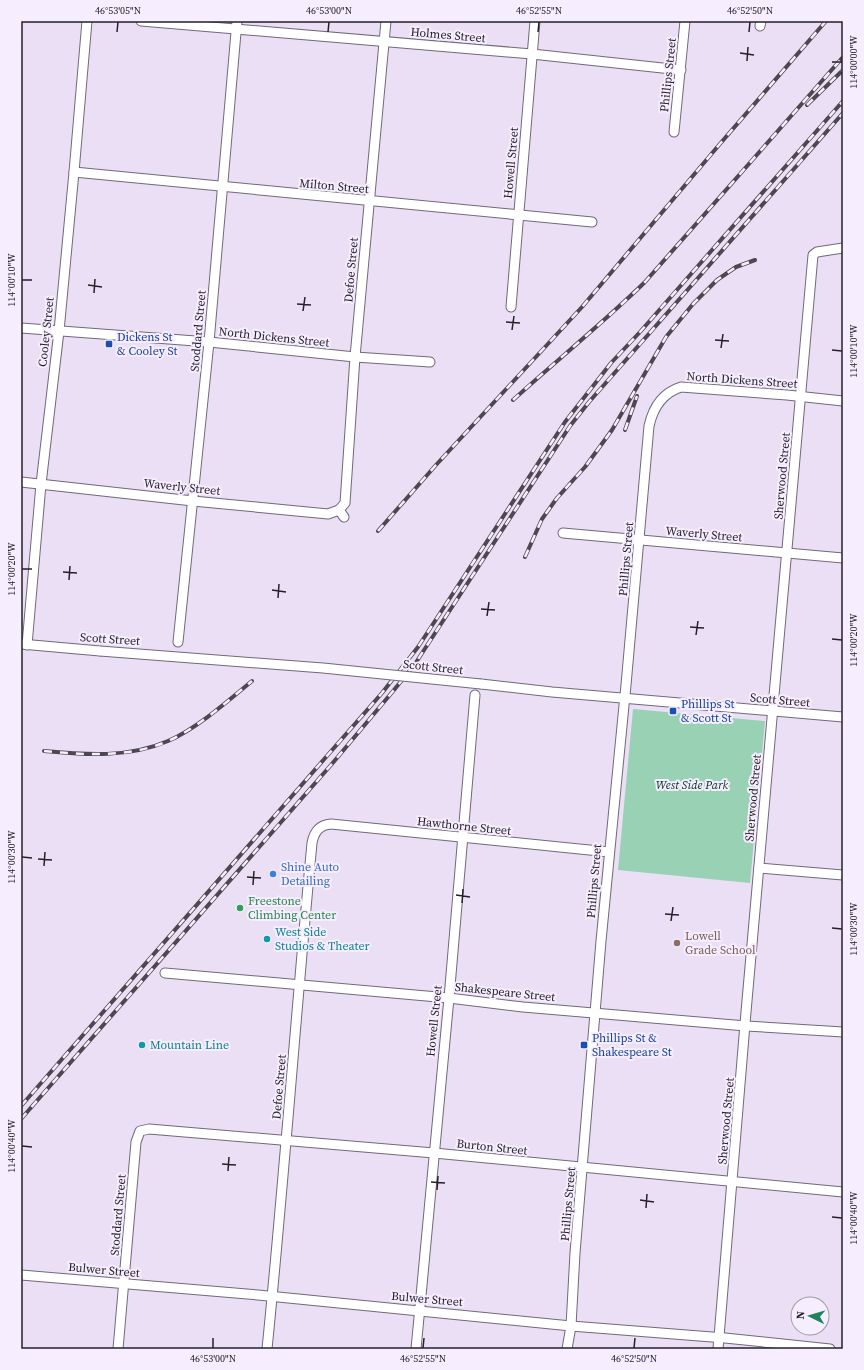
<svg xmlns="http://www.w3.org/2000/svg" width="864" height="1370" viewBox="0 0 864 1370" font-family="'Source Serif 4',serif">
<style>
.green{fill:#99d1b5}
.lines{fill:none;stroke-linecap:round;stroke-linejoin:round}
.minor-casing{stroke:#72687b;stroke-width:11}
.minor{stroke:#fff;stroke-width:9}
.rail-casing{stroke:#4c4750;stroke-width:4}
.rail{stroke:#f6edfe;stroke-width:2.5;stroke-dasharray:8;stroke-linecap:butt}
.minor-bridge-casing{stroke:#72687b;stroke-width:11;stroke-linecap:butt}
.minor-bridge{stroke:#fff;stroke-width:9}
.ticks{fill:none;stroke:#252128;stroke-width:1.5}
.transit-dot{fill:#1a4fb4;stroke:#f6edfe;stroke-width:1.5}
.shop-dot{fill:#3f7fe0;stroke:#f6edfe;stroke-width:1.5}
.leisure-dot{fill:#2e9e5b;stroke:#f6edfe;stroke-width:1.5}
.culture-dot{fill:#0f9aa8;stroke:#f6edfe;stroke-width:1.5}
.education-dot{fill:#8d6e63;stroke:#f6edfe;stroke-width:1.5}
.labels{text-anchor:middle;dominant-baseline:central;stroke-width:4;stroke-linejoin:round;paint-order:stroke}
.street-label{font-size:12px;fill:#252128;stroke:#f6edfe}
.transit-label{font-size:12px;fill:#164399;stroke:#f6edfe;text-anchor:start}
.park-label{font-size:12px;font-style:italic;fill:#003320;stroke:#f6edfe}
.shop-label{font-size:12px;fill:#366cbe;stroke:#f6edfe;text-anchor:start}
.leisure-label{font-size:12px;fill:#27864d;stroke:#f6edfe;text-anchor:start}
.culture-label{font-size:12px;fill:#0d838f;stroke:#f6edfe;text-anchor:start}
.education-label{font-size:12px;fill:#785e54;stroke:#f6edfe;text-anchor:start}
.neatline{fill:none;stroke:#252128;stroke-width:1.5}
.ticks-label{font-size:10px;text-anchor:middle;fill:#252128}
</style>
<rect width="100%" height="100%" fill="#eadff4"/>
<polygon class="green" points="633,709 765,721 750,883 618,870"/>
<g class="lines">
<defs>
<g id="minor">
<polyline points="141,21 532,54 681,70"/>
<polyline points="760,26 761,21"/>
<polyline points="674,132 685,21"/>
<polyline points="74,172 592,222"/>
<polyline points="511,307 535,21"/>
<polyline points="21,328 209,342 355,357 430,362"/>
<polyline points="21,482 193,501 328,514 339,510"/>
<polyline points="344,517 339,510 345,503 355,357 386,21"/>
<polyline points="563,533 843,558"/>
<polyline points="178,642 209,342 237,21"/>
<polyline points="21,644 100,651"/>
<polyline points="27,645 41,484 59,331 74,172 87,21"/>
<polyline points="481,684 552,692 843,717"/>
<polyline points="759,868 843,875"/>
<polyline points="165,973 449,998 523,1007 746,1026 843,1032"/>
<polyline points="21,1275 258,1295 571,1326 725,1338 830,1349"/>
<polyline points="118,1349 136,1142 140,1131 149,1129 434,1153 843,1192"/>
<path d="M267 1349C284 1180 296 1012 312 843 314 832 319 825 331 824L609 852"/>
<polyline points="416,1349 449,998 475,695"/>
<path d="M567 1349 571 1326 575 1253 601 941 626 685 649 426C653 408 662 393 681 387L787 395 843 401"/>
<polyline points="718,1349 746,1012 813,255 817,252 843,248"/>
</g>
</defs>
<use href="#minor" class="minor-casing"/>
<use href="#minor" class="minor"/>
<defs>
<g id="rail">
<polyline points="807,105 843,70"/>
<path d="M513 400C557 360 603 323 645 282L843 57"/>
<polyline points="625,430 637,396"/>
<polyline points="378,531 436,465 582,307 719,145 826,21"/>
<polyline points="525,557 542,519 557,498 585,467 612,430 666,337 693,304 717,280 736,267 755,260"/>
<path d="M44 751C86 755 129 758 168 741 196 729 228 701 252 681"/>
<polyline points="21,1106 382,693 418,647 565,422 611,363 640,332 843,101"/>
<polyline points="21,1119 331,765 394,690 415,664 439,627 570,426 589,402 843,113"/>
</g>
</defs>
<use href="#rail" class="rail-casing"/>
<use href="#rail" class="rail"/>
<defs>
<polyline id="minor-bridge" points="100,651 323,668 481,684"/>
</defs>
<use href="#minor-bridge" class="minor-bridge-casing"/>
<use href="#minor-bridge" class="minor-bridge"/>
</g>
<path class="ticks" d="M117 32 118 22M328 32 329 22M538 32 539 22M749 32 750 22M740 53 754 55M747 61 748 47M832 62H842M22 280H32M88 285 102 287M94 293 95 279M297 304 311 305M303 311 305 297M506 322 520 323M512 330 514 316M715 340 729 341M721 348 723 334M832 350 842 351M22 569H32M63 572 77 573M69 580 70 566M272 590 286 592M278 598 279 584M481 609 495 610M487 616 489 602M690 627 704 628M696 635 698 621M832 639 842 640M22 857 32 858M38 859 52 860M44 866 45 852M247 877 261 878M253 885 254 871M456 895 470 897M462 903 463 889M665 914 679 915M671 921 673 907M832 928 842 929M22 1146 32 1147M222 1164 236 1165M228 1171 229 1157M431 1182 445 1183M437 1190 438 1176M640 1200 654 1202M646 1208 647 1194M832 1217 842 1218M213 1348V1338M423 1348 424 1338M634 1348 635 1338"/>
<g class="transit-dot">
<rect x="105" y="340" width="8" height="8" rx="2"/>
<rect x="669" y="707" width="8" height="8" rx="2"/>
<rect x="580" y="1041" width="8" height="8" rx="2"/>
</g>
<circle class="shop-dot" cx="273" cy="874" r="4"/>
<circle class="leisure-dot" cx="240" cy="908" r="4"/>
<g class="culture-dot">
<circle cx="267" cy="939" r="4"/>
<circle cx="142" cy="1045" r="4"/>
</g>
<circle class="education-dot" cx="677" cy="943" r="4"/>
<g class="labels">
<g class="street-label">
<text transform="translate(448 35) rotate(5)">Holmes Street</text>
<text transform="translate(668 75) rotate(-84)">Phillips Street</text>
<text transform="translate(511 163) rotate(-85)">Howell Street</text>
<text transform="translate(334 186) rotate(5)">Milton Street</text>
<text transform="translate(351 270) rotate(-85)">Defoe Street</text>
<text transform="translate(198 331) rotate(-85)">Stoddard Street</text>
<text transform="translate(46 332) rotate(-84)">Cooley Street</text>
<text transform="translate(274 337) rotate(6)">North Dickens Street</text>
<text transform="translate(742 380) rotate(4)">North Dickens Street</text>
<text transform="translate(782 476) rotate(-85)">Sherwood Street</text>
<text transform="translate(182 487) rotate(6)">Waverly Street</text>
<text transform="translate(704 534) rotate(5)">Waverly Street</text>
<text transform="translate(626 559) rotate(-85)">Phillips Street</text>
<text transform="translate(110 639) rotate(4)">Scott Street</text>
<text transform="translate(433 667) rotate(6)">Scott Street</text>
<text transform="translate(780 700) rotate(5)">Scott Street</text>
<text transform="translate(753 798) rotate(-85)">Sherwood Street</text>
<text transform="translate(464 826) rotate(6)">Hawthorne Street</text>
<text transform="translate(594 881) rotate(-85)">Phillips Street</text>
<text transform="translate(505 992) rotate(6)">Shakespeare Street</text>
<text transform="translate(434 1021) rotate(-84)">Howell Street</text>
<text transform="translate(279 1087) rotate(-85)">Defoe Street</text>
<text transform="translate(726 1121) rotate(-85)">Sherwood Street</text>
<text transform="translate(492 1147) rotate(6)">Burton Street</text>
<text transform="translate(568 1204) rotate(-85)">Phillips Street</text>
<text transform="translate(118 1215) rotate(-85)">Stoddard Street</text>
<text transform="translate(104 1270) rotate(5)">Bulwer Street</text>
<text transform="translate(427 1299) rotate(5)">Bulwer Street</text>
</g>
<g class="transit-label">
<text x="117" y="337">Dickens St<tspan x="117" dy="14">&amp; Cooley St</tspan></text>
<text x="681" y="704">Phillips St<tspan x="681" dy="14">&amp; Scott St</tspan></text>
<text x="592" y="1038">Phillips St &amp;<tspan x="592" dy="14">Shakespeare St</tspan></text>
</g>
<g class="park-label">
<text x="692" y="785">West Side Park</text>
</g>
<g class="shop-label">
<text x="281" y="867">Shine Auto<tspan x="281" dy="14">Detailing</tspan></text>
</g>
<g class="leisure-label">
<text x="248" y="901">Freestone<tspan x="248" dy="14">Climbing Center</tspan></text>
</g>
<g class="culture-label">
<text x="275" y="932">West Side<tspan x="275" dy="14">Studios &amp; Theater</tspan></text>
<text x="150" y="1045">Mountain Line</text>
</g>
<g class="education-label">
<text x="685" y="936">Lowell<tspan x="685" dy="14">Grade School</tspan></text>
</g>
</g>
<rect width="864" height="1370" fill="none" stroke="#f6edfe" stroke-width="44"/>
<g transform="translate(810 1316) rotate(275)"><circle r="19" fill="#f6edfe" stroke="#a29ba8"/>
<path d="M0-3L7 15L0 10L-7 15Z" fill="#1f835d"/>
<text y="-6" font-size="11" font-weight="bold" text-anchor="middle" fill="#252128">N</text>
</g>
<rect x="22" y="22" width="820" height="1326" class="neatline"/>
<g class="ticks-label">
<text x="118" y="14">46°53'05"N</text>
<text x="329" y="14">46°53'00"N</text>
<text x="539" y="14">46°52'55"N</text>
<text x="750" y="14">46°52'50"N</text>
<text transform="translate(853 62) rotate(-90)" y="4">114°00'00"W</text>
<text transform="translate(11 280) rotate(-90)" y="4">114°00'10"W</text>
<text transform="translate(853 351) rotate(-90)" y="4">114°00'10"W</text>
<text transform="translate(11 569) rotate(-90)" y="4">114°00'20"W</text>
<text transform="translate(853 640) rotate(-90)" y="4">114°00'20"W</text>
<text transform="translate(11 857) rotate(-90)" y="4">114°00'30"W</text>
<text transform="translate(853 929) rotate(-90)" y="4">114°00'30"W</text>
<text transform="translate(11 1146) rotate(-90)" y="4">114°00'40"W</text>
<text transform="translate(853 1218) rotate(-90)" y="4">114°00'40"W</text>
<text x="213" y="1362">46°53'00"N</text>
<text x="423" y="1362">46°52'55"N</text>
<text x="634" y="1362">46°52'50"N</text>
</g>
</svg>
